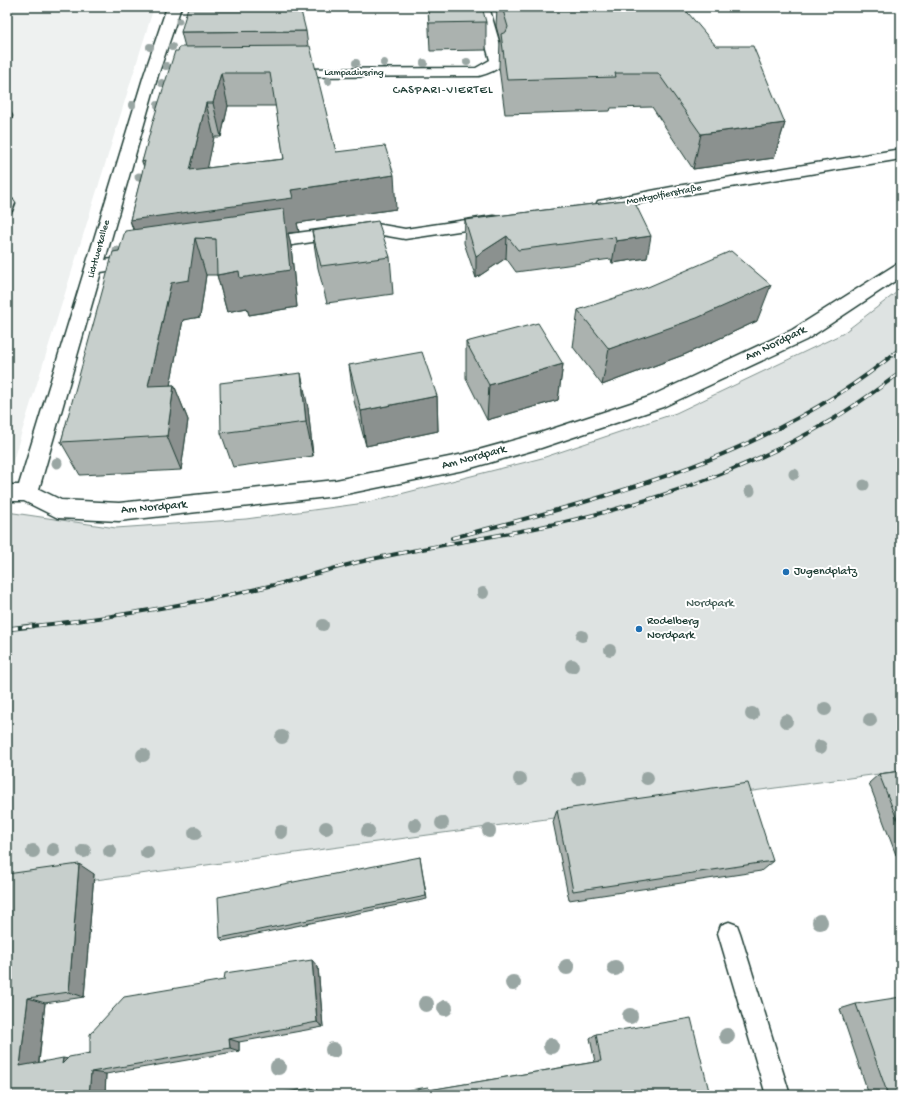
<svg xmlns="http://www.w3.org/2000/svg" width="908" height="1102" viewBox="0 0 908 1102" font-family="'Gochi Hand',sans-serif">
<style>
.built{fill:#eef1f0}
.green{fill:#dee3e2;stroke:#7e908b}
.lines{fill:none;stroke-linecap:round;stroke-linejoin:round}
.lane-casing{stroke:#1f3d34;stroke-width:3}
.street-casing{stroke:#1f3d34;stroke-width:3}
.lane{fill:#fff;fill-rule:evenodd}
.street{fill:#fff;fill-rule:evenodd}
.rail-far1-casing{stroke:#1f3d34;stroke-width:4}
.rail-casing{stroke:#1f3d34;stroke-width:5}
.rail-far1{stroke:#fff;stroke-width:2.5;stroke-dasharray:8;stroke-linecap:butt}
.rail{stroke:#fff;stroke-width:3.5;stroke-dasharray:11;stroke-linecap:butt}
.tree{fill:#99a6a3}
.wall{fill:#abb2af;stroke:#1f3d34;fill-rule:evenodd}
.shaded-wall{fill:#8b918f;stroke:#1f3d34}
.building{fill:#c7cfcc;stroke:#1f3d34;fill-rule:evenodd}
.poi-dot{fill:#1f6fb2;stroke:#fff;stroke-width:1.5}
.labels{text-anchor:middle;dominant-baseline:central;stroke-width:4;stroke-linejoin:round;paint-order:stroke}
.far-street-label{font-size:10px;fill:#1f3d34;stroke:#fff}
.far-quarter-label{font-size:12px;letter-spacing:1px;fill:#1f3d34;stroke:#fff}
.street-label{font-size:12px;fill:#1f3d34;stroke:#fff}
.poi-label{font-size:12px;fill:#1f3d34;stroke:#fff;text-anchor:start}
.park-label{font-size:12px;fill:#455e57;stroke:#fff}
</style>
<rect width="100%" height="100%" fill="#fff"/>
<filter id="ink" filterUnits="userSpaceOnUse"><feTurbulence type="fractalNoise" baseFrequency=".025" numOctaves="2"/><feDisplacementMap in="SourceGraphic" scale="8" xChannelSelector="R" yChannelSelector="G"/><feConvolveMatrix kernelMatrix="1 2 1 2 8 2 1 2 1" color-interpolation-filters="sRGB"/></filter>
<g filter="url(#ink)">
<polygon class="built" points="7,7 154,7 11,467 7,467"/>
<polygon class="green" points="901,289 901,771 7,892 7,512 116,528 246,519 365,503 542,458 676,413 842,334"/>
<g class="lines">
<defs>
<g id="lane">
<polygon points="9,199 13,200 15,203 12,211 7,212 7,200"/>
<polygon points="729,922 737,925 740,933 790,1095 766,1095 718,933 721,925"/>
</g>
<g id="street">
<polygon points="167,7 181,7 158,75 105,260 139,255 145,257 148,261 145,265 101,272 39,489 61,500 119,503 336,480 464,454 540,433 649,397 792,330 895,265 901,263 901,277 806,340 663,407 541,448 464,470 336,496 119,521 58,518 24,501 7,501 7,485 19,485 144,75"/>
<path d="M475 7H489L505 62C500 69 487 74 479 76L286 77 281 76 279 73 281 70 286 69 476 68 490 60Z"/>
<polygon points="901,149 901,159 677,196 604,210 598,209 596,205 598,201 604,200 677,186"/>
<polygon points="493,216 499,217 501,221 499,225 405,239 371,233 260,250 254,248 251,244 254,240 260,238 371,223 405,229"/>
</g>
</defs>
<use href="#lane" class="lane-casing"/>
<use href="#street" class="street-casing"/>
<use href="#lane" class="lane"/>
<use href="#street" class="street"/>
<defs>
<g id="rail-far1">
<path d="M452 538C609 497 775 455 901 348"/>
<path d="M22 627C107 619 191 604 274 585 305 577 336 567 368 560 435 545 502 536 569 521 658 500 749 469 828 422 854 407 877 390 901 372"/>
</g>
<polyline id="rail" points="7,629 32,626"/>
</defs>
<use href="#rail-far1" class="rail-far1-casing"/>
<use href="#rail" class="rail-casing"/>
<use href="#rail-far1" class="rail-far1"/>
<use href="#rail" class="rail"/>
</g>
<g class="tree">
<circle cx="179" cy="21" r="3.5"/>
<circle cx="150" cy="47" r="4"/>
<circle cx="172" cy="47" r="4"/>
<circle cx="467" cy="62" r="4"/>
<circle cx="356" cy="63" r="4"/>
<circle cx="384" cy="63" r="4"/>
<circle cx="424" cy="63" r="4"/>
<circle cx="166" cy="66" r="4"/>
<circle cx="328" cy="81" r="4"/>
<circle cx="162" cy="83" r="4"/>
<circle cx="132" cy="105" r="4"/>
<circle cx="158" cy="105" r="4"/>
<circle cx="139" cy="177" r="4.5"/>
<circle cx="117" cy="251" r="4.5"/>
<circle cx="57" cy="463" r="5.5"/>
<circle cx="794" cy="474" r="5.5"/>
<circle cx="864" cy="485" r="5.5"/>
<circle cx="750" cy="491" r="5.5"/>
<circle cx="483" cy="593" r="6"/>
<circle cx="323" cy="625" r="6"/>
<circle cx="582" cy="636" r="6"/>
<circle cx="610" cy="650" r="6"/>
<circle cx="572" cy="666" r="7"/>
<circle cx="825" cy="709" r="7"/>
<circle cx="752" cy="714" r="7"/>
<circle cx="870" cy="720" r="7"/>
<circle cx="786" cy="721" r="7"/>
<circle cx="282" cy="737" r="7"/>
<circle cx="820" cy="747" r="7"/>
<circle cx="143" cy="755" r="7"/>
<circle cx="579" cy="778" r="7"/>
<circle cx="647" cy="778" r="7"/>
<circle cx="520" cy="779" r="7"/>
<circle cx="442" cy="823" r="7"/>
<circle cx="415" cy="825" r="7"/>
<circle cx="326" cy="828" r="7"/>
<circle cx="368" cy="831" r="7"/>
<circle cx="489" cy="831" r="7"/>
<circle cx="281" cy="832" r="7"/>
<circle cx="195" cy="833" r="7"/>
<circle cx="53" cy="850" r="7"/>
<circle cx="33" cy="851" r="7"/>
<circle cx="84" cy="851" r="7"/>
<circle cx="110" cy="851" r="7"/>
<circle cx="147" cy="852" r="7"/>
<circle cx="820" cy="922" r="8"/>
<circle cx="567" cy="967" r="8"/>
<circle cx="615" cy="968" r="8"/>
<circle cx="513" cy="983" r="8"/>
<circle cx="426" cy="1004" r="8"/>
<circle cx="445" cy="1008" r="8"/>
<circle cx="630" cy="1016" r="8"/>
<circle cx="727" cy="1036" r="8"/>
<circle cx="551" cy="1046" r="8"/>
<circle cx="333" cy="1050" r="8"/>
<circle cx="278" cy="1067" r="8"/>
</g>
<g class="wall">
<polygon points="428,7 486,22 486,50 430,51"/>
<polygon points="497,7 548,7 548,8 716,46 785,123 774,158 693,169 652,107 611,108 610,111 505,114 499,68 500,41 496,26"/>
<path d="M306 31 308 46 336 152 396 209 297 223 299 232 288 233 291 246 297 307 249 315 247 308 227 312 217 275H206L200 317 183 320 170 385H174L188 420 181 470 80 475 61 442 119 251 133 230 130 220 144 167 142 162 178 51 185 47 181 32ZM228 106H276L284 159 207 168 214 137H221Z"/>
<polygon points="633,199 647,258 612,263 611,259 516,272 506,258 476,278 464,243 465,220"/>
<polygon points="312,231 390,257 393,294 327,303 318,268"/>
<polygon points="578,310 757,321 686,354 602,385 573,347"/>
<polygon points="466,342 563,364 558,400 487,420 466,378"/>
<polygon points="349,365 437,396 438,431 366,446 354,401"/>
<polygon points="308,408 313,456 233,467 221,433"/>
<polygon points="901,771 901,854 896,855 869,783 879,774"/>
<polygon points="557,810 773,861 761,871 569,900 553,822"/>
<polygon points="420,857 427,899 223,941 220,938"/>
<polygon points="7,874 94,874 84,997 45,1003 39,1063 67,1059 90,1053 318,967 323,1027 239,1042 239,1051 106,1074 105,1095 7,1095"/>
<polygon points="856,1004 901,1095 869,1095 840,1009"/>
<polygon points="596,1034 710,1095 380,1095 430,1089 430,1090 595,1062 590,1038"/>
</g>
<g class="shaded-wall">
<polygon points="221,73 228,106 221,137 213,103"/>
<polygon points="206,103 214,137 200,204 190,170"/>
<polygon points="8,106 13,116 7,132 7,109"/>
<polygon points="785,123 774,158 693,169 701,134"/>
<polygon points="394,175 396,209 297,223 299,232 288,233 291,246 297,307 249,315 247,308 227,312 217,275 239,271 290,270 216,239 195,238 206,275 200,317 183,320 163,421 148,386 171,283 142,253 130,220 291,190"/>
<polygon points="507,236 506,258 476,278 476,256"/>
<polygon points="651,236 647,258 612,263 616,241"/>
<polygon points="771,285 757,321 686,354 602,385 609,349"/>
<polygon points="563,364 558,400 487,420 489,385"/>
<polygon points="301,373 308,408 313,456 306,422"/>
<polygon points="174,385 188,420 181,470 167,436"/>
<polygon points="437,396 438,431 366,446 361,411"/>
<polygon points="79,864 94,874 84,997 69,992"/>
<polygon points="312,960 318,967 323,1027 317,1022"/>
<polygon points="28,998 45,1003 38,1069 20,1066"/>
<polygon points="229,1039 239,1042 239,1051 230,1048"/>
<polygon points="63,1058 79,1061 62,1064"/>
<polygon points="91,1072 106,1074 105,1095 89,1095"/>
<polygon points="311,1088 317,1090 318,1095 311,1095"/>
</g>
<g class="building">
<polygon points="188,7 300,7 306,31 181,32"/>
<polygon points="428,7 482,7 486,22 429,23"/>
<polygon points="502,7 548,7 548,8 683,7 716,46 753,46 785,123 701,134 658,73 615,73 616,77 507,80 501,34 506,32 508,27"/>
<path d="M310 46 336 152 385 146 394 175 291 190 293 198 130 220 145 161 142 162 153 121 175 51H178L179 47ZM221 73H270L284 159 190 170 206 103H213Z"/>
<polygon points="633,199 651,236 616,241 615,237 518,250 507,236 476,256 465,220"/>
<polygon points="284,209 290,270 240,278 239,271 217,275 216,239 195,238 189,280 171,283 148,386 174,385 167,436 61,442 113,252 119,251 125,231"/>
<polygon points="378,221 390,257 321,266 312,231"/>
<polygon points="731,251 771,285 697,318 609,349 578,310 648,287"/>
<polygon points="538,323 563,364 489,385 466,342"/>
<polygon points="422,352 437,396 361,411 349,365"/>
<polygon points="301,373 306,422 221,433 220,383"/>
<polygon points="901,771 901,829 879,774"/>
<polygon points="748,783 773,861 573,891 557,810"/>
<polygon points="420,857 426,896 220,938 218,897"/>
<polygon points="79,864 69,992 28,998 20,1066 63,1058 62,1064 69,1057 90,1053 90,1034 124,997 224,980 225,973 312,960 317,1022 229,1039 230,1048 91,1072 89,1095 51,1095 51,1094 47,1095 7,1095 7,874"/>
<polygon points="901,997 901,1095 888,1095 856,1004"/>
<polygon points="691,1018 710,1095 380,1095 428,1087 429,1090 601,1061 596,1034"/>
<polygon points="311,1088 311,1095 269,1095"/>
</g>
</g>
<g class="poi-dot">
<circle cx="786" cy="572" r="4"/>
<circle cx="639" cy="629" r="4"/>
</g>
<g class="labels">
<g class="far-street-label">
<text x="354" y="73">Lampadiusring</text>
<text transform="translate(664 195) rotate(-11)">Montgolfierstraße</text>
<text transform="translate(99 249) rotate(-74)">Lichtwerkallee</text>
</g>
<g class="far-quarter-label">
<text x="443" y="91">CASPARI-VIERTEL</text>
</g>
<g class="street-label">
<text transform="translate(776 344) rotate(-26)">Am Nordpark</text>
<text transform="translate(474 458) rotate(-15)">Am Nordpark</text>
<text transform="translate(154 508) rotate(-5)">Am Nordpark</text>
</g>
<g class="poi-label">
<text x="794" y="572">Jugendplatz</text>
<text x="647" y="622">Rodelberg<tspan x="647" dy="14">Nordpark</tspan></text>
</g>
<g class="park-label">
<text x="710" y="604">Nordpark</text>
</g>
</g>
<rect width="908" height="1102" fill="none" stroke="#fff" stroke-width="24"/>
<rect x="12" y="12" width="884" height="1078" fill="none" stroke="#1f3d34" stroke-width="1.5" filter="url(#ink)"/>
</svg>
